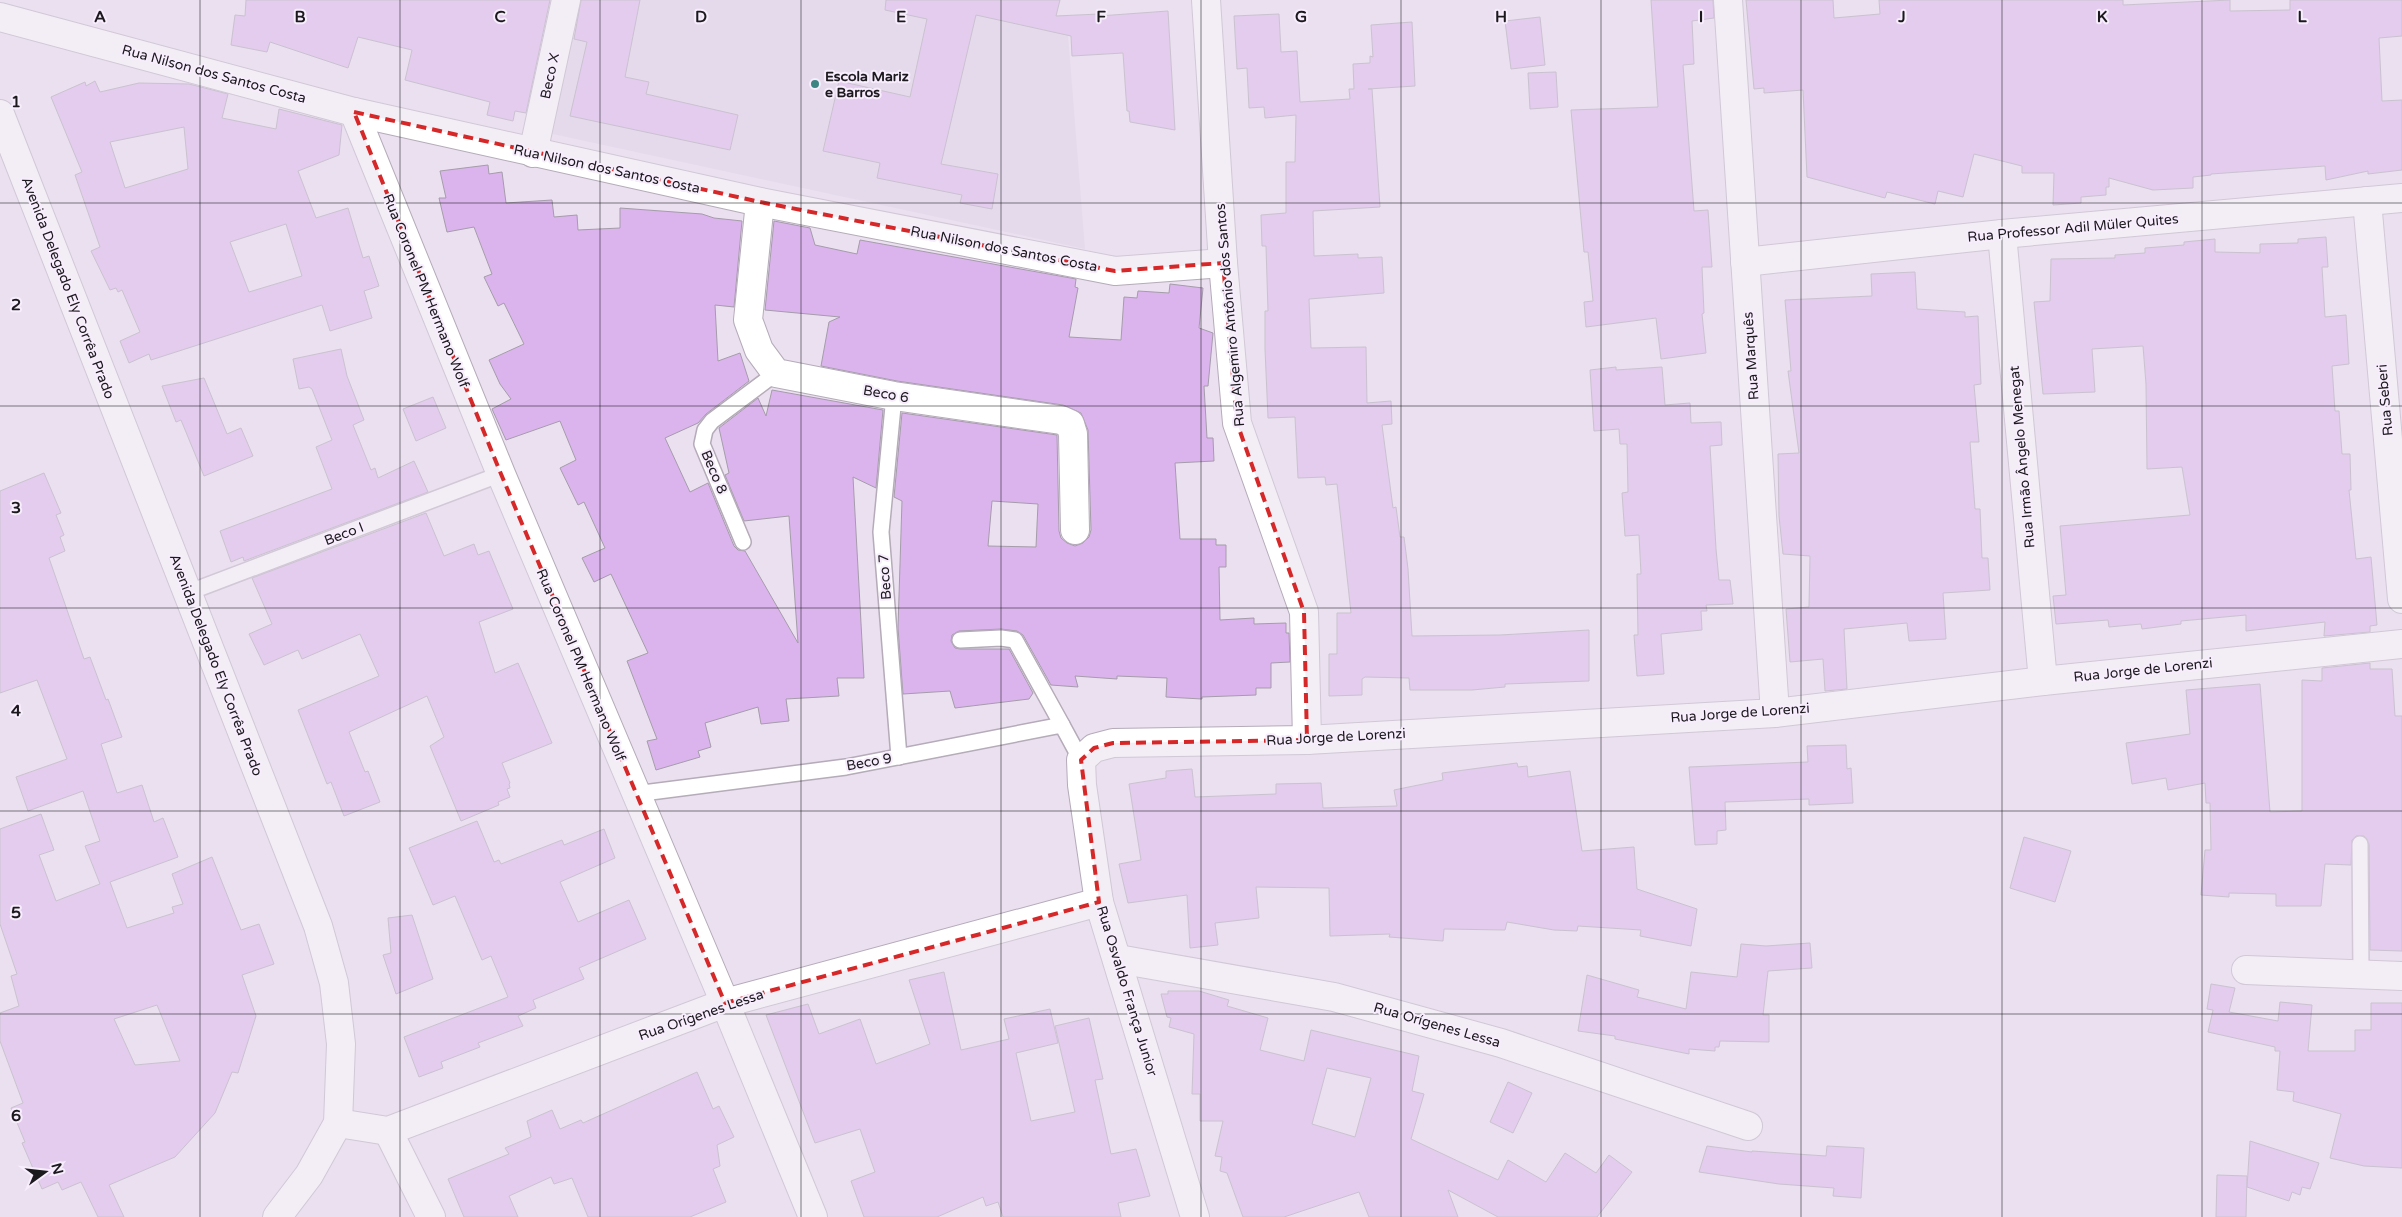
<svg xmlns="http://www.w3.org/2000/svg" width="2402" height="1217" viewBox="0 0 2402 1217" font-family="'Varela Round',sans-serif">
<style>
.built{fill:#e1d3e8}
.building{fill:#dbb4ee;stroke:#a59caa;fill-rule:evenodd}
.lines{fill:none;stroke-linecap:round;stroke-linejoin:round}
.service-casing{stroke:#b5abb9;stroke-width:18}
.minor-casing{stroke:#b5abb9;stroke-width:30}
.tertiary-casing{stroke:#b5abb9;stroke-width:30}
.secondary-casing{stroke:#b5abb9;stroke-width:30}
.service{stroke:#fff;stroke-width:15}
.minor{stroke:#fff;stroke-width:28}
.tertiary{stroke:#fff;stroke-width:28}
.secondary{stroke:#fff;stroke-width:28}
.marked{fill:none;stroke:#d62828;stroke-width:4;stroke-dasharray:10 6;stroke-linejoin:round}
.grid{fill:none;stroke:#1c191e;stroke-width:1;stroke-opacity:0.55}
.poi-dot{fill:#3d8583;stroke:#f7edfc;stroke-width:2}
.labels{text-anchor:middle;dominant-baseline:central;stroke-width:4;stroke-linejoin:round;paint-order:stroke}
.street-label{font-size:14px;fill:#1c191e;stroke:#f7edfc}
.poi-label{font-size:14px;font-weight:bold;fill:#1c191e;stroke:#f7edfc;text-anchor:start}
.grid-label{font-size:16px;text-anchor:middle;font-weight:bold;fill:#1c191e;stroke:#f7edfc;stroke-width:4;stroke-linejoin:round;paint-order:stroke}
</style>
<rect width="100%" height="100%" fill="#eae0ef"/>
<polygon class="built" points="576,0 990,0 1068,34 1085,249 548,133"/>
<g class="building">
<polygon points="246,0 550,0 526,113 515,111 513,121 487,115 490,102 405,80 412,50 358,37 348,68 270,42 267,52 231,45 235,15 245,16"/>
<polygon points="581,0 640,0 625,77 649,82 646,94 738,115 730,150 570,116 587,42 574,39"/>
<polygon points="886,0 1060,0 1056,16 1099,14 1099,16 1168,11 1175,130 1130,122 1129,111 1127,111 1123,53 1072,56 1071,36 976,15 941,164 998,174 992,209 960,203 962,195 877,178 880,163 823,151 839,81 910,97 927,19 885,10"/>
<polygon points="1651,0 1713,0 1714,18 1692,21 1694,64 1683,65 1694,211 1708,210 1712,267 1702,267 1704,313 1702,314 1706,353 1661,359 1656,318 1586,327 1584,302 1593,301 1588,252 1584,252 1571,110 1658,107"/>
<polygon points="1746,0 1833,0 1834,18 1880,14 1879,0 2123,0 2123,5 2230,0 2230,11 2290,10 2290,0 2402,0 2402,36 2379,38 2382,101 2402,100 2402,170 2368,174 2368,171 2326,180 2325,166 2211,174 2211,175 2193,177 2193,188 2153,190 2109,178 2109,187 2106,187 2106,195 2081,197 2081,203 2053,205 2054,173 2022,173 2022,166 1974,154 1963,197 1938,191 1935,204 1887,192 1885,198 1807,177 1803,90 1764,93 1764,88 1754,89"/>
<polygon points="1279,14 1281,52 1297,51 1300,102 1350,99 1349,89 1354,89 1353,64 1370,63 1370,56 1373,57 1371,25 1412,22 1415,86 1368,89 1372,89 1380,207 1313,211 1314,256 1358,254 1358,258 1382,257 1384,293 1309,299 1311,348 1366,347 1367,403 1391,401 1392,424 1382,425 1393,508 1396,507 1400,537 1404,537 1408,569 1412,636 1500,635 1589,630 1589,681 1505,684 1505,687 1472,690 1410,690 1409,678 1365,677 1362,679 1362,695 1329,696 1329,654 1337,654 1337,613 1351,613 1337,484 1326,485 1325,477 1298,478 1295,417 1268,418 1265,349 1265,311 1268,311 1266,246 1262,246 1261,215 1286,213 1286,162 1295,162 1296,115 1265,118 1264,107 1249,108 1247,68 1237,69 1234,16"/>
<polygon points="1540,17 1545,65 1511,69 1505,21"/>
<polygon points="1556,72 1558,107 1530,109 1528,73"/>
<path d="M95 81 100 92 139 83 189 84 228 94 222 118 276 129 279 109 342 125 339 155 298 171 316 218 348 208 363 258 369 256 379 286 364 291 372 318 330 331 322 305 151 360 149 354 129 363 120 341 140 332 122 290 118 292 116 288 110 290 91 251 100 247 75 175 82 172 51 97 85 82 86 86ZM184 127 188 169 125 188 110 142ZM286 224 302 276 249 292 230 242Z"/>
<polygon points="488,165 489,174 502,172 506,203 552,200 554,217 577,215 578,230 620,228 620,208 702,214 714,218 742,221 734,307 715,305 718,361 740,353 749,381 706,414 698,423 665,438 690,492 708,483 734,546 738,550 745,551 798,643 789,516 744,521 725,475 729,473 719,428 758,398 766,416 772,390 883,410 876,488 853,477 864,678 837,678 839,696 786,699 789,721 761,724 758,707 705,723 711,747 698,751 700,757 656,770 647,741 657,739 627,661 648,653 611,574 594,582 582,558 605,548 584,502 578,505 560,468 576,460 560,421 506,440 492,409 511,399 500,384 489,360 524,344 504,303 498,306 484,277 492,274 474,227 447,232 439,198 446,198 440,171"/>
<path d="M774 221 810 228 815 245 857 254 860 240 1076 279 1075 287 1078 288 1069 337 1121 340 1124 297 1137 298 1138 291 1169 293 1170 284 1203 288 1199 328 1213 333 1208 386H1204L1207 438H1213L1214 461 1175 463 1180 539H1216V545H1226V567H1219L1220 620 1254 618V624L1286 623V633H1289L1290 662 1271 663V688H1256V695L1202 697V699L1166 697 1167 678 1117 676V679L1075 676 1078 687 1051 685 1023 635 1017 631 1001 629 959 631 952 635 951 641 955 648 960 649H1009L1033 693 1029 699 955 708 950 691 903 694 898 628 902 501 894 497 902 413 1057 435 1059 531 1061 538 1067 543 1075 546 1083 543 1089 537 1091 530 1088 430 1081 413 1063 405 897 381 821 366 829 322 840 317 765 310ZM992 501 1038 504 1036 547 988 546Z"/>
<polygon points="2326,237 2328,267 2322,267 2325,317 2346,315 2349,364 2332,366 2335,411 2339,411 2342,454 2350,454 2351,490 2349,490 2356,559 2371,557 2377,625 2370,626 2370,632 2324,636 2325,622 2246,631 2246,615 2181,621 2181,624 2142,629 2141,624 2109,627 2108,620 2056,624 2053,596 2066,595 2060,526 2190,515 2182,467 2147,469 2146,384 2143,346 2092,349 2095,392 2043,394 2034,302 2050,301 2051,259 2115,258 2115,255 2145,253 2145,248 2184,245 2184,242 2215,239 2215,252 2260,253 2260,244 2298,243 2298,239"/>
<polygon points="1915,272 1917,309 1965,312 1965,317 1978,316 1981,384 1974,385 1979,442 1970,442 1975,509 1980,509 1982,558 1988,558 1990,590 1943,593 1946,639 1909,641 1907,623 1844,629 1847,689 1825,691 1823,659 1790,662 1786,609 1809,607 1810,556 1783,554 1779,516 1778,454 1799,453 1788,371 1791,371 1785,300 1872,296 1871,274"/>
<polygon points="341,349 347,376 364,420 353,425 371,470 375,468 378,478 414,461 428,492 244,561 243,557 231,562 220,531 332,489 316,447 332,440 312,389 309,387 299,389 293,359"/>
<polygon points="1616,367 1616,370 1662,367 1665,405 1690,403 1691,423 1721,422 1722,445 1710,446 1716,549 1719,580 1730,580 1733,604 1706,605 1707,611 1701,611 1702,630 1661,634 1664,674 1637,676 1634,635 1638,635 1637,574 1641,574 1639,535 1625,536 1622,493 1628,492 1627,444 1620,444 1619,429 1594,431 1590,370"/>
<polygon points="204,378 227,434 241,428 253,456 204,476 181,420 176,422 162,386"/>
<polygon points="433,397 446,428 416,441 403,409"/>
<path d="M44 473 61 513 56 515 64 535 60 537 65 551 49 558 84 659 90 657 106 700 108 699 122 737 101 744 117 793 142 785 154 822 163 818 178 857 110 882 127 928 174 913 172 907 183 904 172 874 212 857 241 930 259 924 274 964 242 975 256 1016 238 1073 232 1072 215 1113 175 1157 109 1185 124 1217H98L81 1182 62 1190 58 1182 42 1189 22 1143 25 1142 11 1108 23 1103 0 1041V1013L19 1006 11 976 17 974 0 924V829L41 814 54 850 39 855 56 901 100 884 85 846 100 841 83 791 28 811 16 777 67 759 37 680 0 693V491ZM157 1005 180 1061 135 1065 114 1019Z"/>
<polygon points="426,513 444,556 474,544 478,555 489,551 513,609 479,622 495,673 518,663 552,743 502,763 510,783 509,784 510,788 507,789 510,797 498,802 499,805 461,821 430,746 444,737 427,696 349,732 365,772 368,771 380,802 344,816 331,782 327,784 298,710 379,676 360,634 302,659 298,650 264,665 249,634 272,624 252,578"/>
<polygon points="2370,663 2370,669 2392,669 2395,716 2402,716 2402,951 2370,950 2369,844 2364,836 2356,836 2352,840 2351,865 2325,864 2321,906 2276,906 2276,894 2229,893 2229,897 2201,895 2205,850 2211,850 2210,803 2206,803 2205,783 2168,790 2166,778 2132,784 2126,743 2190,734 2186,690 2260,684 2270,812 2302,811 2302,680 2322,681 2322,668"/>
<polygon points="1846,745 1847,769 1851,768 1853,803 1809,805 1809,799 1725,802 1726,830 1717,831 1717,844 1695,845 1689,767 1808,762 1807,746"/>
<polygon points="1517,763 1518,767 1527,766 1528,777 1570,771 1582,851 1634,847 1637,889 1697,909 1691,946 1640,936 1641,930 1578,926 1577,931 1554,930 1507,922 1505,930 1444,929 1443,941 1389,937 1390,934 1330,936 1329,888 1256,887 1259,918 1215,923 1218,945 1190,948 1187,895 1128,903 1119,864 1141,860 1129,784 1166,778 1166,771 1192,769 1195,797 1276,794 1276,784 1321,783 1323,808 1397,806 1394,790 1443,780 1442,773"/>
<polygon points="477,821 494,862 499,860 501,864 562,840 564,845 604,829 615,858 560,882 578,922 629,900 646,939 579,968 584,979 533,1000 536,1008 518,1016 523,1026 478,1043 480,1047 441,1062 443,1068 419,1077 404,1037 508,997 491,956 482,960 455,896 433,905 409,848"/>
<polygon points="2024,837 2071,851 2055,902 2010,888"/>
<polygon points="412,915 433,979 396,994 383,955 391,953 388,918"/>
<polygon points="1810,943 1812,968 1768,971 1763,1015 1769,1015 1769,1042 1720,1041 1719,1047 1715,1047 1715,1051 1689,1049 1689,1054 1615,1039 1615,1036 1578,1031 1587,975 1639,990 1637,997 1686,1009 1691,972 1737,977 1741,944 1766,946"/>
<polygon points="944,972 961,1050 1009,1039 1004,1019 1050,1009 1058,1043 1016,1053 1031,1121 1075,1112 1055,1026 1089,1018 1103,1079 1095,1080 1111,1154 1136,1149 1150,1196 1118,1203 1121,1217 1003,1217 998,1202 986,1206 983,1197 937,1217 864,1217 851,1181 875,1172 860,1129 815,1143 766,1015 808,1004 819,1034 860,1019 876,1064 930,1044 909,980"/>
<polygon points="2211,984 2235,988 2229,1012 2278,1021 2280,1002 2312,1005 2308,1051 2355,1051 2355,1030 2371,1030 2371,1003 2402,1003 2402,1168 2364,1166 2330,1158 2341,1114 2293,1101 2294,1092 2277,1090 2280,1051 2275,1051 2275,1047 2208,1032 2213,1010 2207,1009"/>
<path d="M1168 991H1199L1229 1000 1227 1006 1268 1018 1260 1050 1304 1061 1311 1030 1419 1056 1412 1091 1424 1094 1411 1139 1498 1180 1508 1160 1546 1182 1565 1153 1596 1173 1609 1155 1632 1172 1597 1217H1498L1448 1190 1458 1217H1369L1359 1192 1284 1217H1243L1227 1173 1220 1171 1222 1157 1215 1156 1223 1121H1200V1094H1192L1194 1034 1169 1027 1171 1018 1167 1017 1161 994H1168ZM1327 1068 1371 1078 1355 1137 1312 1124Z"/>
<polygon points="697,1072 713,1109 719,1106 734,1137 717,1145 720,1166 713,1169 726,1202 690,1217 588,1217 572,1178 554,1184 551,1177 509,1196 518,1217 464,1217 448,1179 509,1154 505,1148 531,1137 527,1121 552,1110 560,1129 581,1120 583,1123"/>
<polygon points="1508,1082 1532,1093 1513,1133 1490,1122"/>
<polygon points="2250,1141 2319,1163 2310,1189 2302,1187 2300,1195 2292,1192 2289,1201 2247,1187"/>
<polygon points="1707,1146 1752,1152 1752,1151 1826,1156 1827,1146 1864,1148 1861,1198 1833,1196 1834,1188 1779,1184 1699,1172"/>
<polygon points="2217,1175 2247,1176 2246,1217 2216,1217"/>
</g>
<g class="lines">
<defs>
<g id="service">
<polyline points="894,396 881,532 899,757"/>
<polyline points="743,542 702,444 705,430 712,421 776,373"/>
<polyline points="187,593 501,474"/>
<polyline points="960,640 1001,638 1015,640 1062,725"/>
<polyline points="635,794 846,767 1062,725 1081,760"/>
<polyline points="2360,844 2361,974"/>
</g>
<g id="minor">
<polyline points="1206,0 1223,263 1237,423 1304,612 1307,740"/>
<polyline points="0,17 354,112 760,202 1115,271 1223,263"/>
<polyline points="354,112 501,474 725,1003 813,1217"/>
<polyline points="533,153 566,0"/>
<polyline points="2367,201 2402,599"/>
<polyline points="760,202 748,320 759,350 776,373 894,396 1061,420 1070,424 1073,434 1075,530"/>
<polyline points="2002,234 2043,681"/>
<polyline points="1745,262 2002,234 2402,198"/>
<polyline points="1775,713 2043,681 2402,644"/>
<polyline points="1118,959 1334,997 1501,1043 1748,1126"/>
<polyline points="2246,970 2402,976"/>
<polyline points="388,1131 431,1217"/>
</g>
<g id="tertiary">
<polyline points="338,1123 388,1131 725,1003 1099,902"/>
<polyline points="1195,1217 1099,902 1082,785 1081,760 1094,748 1113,743 1307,740 1775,713 1728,0"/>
</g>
<polyline id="secondary" points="0,114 318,926 334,983 341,1044 338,1123 309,1175 277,1217"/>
</defs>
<use href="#service" class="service-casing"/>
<use href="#minor" class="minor-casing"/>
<use href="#tertiary" class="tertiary-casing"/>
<use href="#secondary" class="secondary-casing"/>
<use href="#service" class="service"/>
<use href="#minor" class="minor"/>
<use href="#tertiary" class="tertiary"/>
<use href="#secondary" class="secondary"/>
</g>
<path d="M0 0H2402V1217H0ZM354 112 760 202 1115 271 1223 263 1237 423 1304 612 1307 740 1113 743 1094 748 1081 760 1099 902 725 1003 501 474Z" fill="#eae0ef" fill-opacity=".55" fill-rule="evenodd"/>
<path class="marked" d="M354 112 760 202 1115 271 1223 263 1237 423 1304 612 1307 740 1113 743 1094 748 1081 760 1099 902 725 1003 501 474Z"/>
<path class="grid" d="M200 0V1217M400 0V1217M600 0V1217M801 0V1217M1001 0V1217M1201 0V1217M1401 0V1217M1601 0V1217M1801 0V1217M2002 0V1217M2202 0V1217M0 203H2402M0 406H2402M0 608H2402M0 811H2402M0 1014H2402"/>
<circle class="poi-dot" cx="815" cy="84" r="5"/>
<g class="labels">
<g class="street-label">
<text transform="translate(214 74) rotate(15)">Rua Nilson dos Santos Costa</text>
<text transform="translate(550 76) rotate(-78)">Beco X</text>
<text transform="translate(607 169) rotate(12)">Rua Nilson dos Santos Costa</text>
<text transform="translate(2073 228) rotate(-5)">Rua Professor Adil Müler Quites</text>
<text transform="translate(1004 249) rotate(11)">Rua Nilson dos Santos Costa</text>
<text transform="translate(68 288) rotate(69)">Avenida Delegado Ely Corrêa Prado</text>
<text transform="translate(426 291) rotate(68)">Rua Coronel PM Hermano Wolf</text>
<text transform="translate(1230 315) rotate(-95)">Rua Algemiro Antônio dos Santos</text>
<text transform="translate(1751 356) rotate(-94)">Rua Marquês</text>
<text transform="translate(886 394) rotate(10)">Beco 6</text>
<text transform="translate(2385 400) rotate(-95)">Rua Seberi</text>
<text transform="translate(2022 457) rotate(-95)">Rua Irmão Ângelo Menegat</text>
<text transform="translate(714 472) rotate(67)">Beco 8</text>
<text transform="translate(344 534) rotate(-21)">Beco I</text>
<text transform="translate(885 577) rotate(-94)">Beco 7</text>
<text transform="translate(216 665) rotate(69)">Avenida Delegado Ely Corrêa Prado</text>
<text transform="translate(581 665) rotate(67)">Rua Coronel PM Hermano Wolf</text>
<text transform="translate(2143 670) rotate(-6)">Rua Jorge de Lorenzi</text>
<text transform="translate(1740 713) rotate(-4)">Rua Jorge de Lorenzi</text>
<text transform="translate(1336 737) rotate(-3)">Rua Jorge de Lorenzi</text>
<text transform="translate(869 762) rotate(-10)">Beco 9</text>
<text transform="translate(1127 991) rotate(73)">Rua Osvaldo França Junior</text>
<text transform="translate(701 1015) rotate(-19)">Rua Orígenes Lessa</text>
<text transform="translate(1437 1025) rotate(16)">Rua Orígenes Lessa</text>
</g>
<g class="poi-label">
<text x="825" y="76">Escola Mariz<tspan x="825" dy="16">e Barros</tspan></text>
</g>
</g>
<g class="grid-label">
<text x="100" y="22">A</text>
<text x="300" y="22">B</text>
<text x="500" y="22">C</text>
<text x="701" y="22">D</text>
<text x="901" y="22">E</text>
<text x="1101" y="22">F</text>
<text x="1301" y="22">G</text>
<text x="1501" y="22">H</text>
<text x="1701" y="22">I</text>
<text x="1902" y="22">J</text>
<text x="2102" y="22">K</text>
<text x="2302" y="22">L</text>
<text x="16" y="107">1</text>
<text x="16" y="310">2</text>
<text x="16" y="513">3</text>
<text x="16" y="716">4</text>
<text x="16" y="918">5</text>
<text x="16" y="1121">6</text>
</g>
<g transform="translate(45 1172) rotate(75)" stroke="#f7edfc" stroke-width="4" paint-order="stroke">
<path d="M0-4L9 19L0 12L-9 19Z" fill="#1c191e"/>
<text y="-8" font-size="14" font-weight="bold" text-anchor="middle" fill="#1c191e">N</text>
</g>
</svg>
